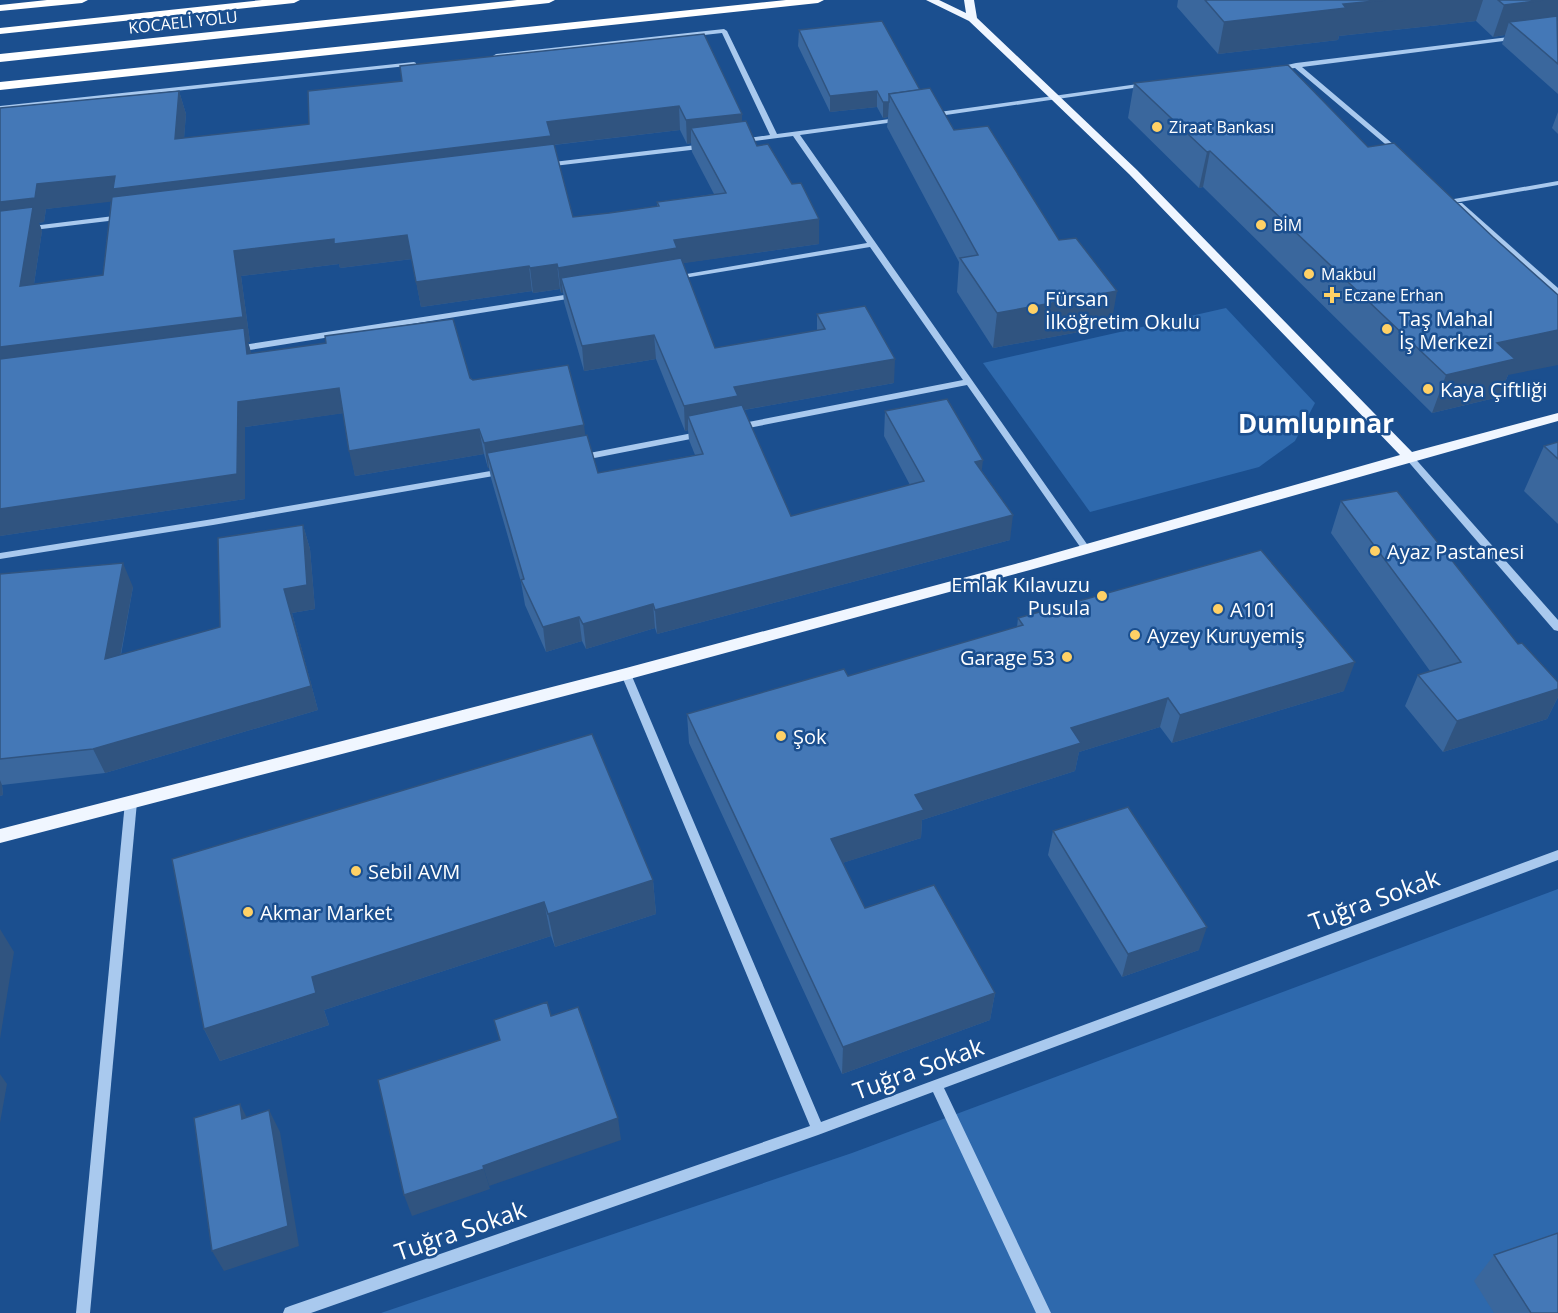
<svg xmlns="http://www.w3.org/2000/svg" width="1558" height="1313" viewBox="0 0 1558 1313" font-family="'Open Sans',sans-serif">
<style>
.green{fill:#2e69ad}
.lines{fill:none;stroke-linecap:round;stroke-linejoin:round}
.minor{fill:#a9c9ee;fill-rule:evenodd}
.major{fill:#f0f6ff;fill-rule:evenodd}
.highway{fill:#fff;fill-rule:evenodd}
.wall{fill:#3a679d;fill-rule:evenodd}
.shaded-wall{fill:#305480}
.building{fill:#4478b7;stroke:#305480;stroke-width:1.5}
.poi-dot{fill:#ffd166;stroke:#1b4f8f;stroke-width:2}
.labels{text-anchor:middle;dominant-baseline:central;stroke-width:5;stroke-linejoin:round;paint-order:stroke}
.far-street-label{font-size:16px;fill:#fff;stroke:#1b4f8f}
.far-poi-label{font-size:16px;fill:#fff;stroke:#1b4f8f;text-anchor:start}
.poi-label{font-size:20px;fill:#fff;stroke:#1b4f8f;text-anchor:start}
.near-street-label{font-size:24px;fill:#fff;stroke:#1b4f8f}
.district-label{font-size:26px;font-weight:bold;fill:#fff;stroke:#1b4f8f}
</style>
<rect width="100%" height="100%" fill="#1b4f8f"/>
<g class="green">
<polygon points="1226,308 1315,403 1295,441 1259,467 1090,512 983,363"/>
<polygon points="1558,889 1558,1313 381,1313 852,1153"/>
</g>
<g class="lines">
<g class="minor">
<polygon points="724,29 727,31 777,134 905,117 906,119 902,121 800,135 1089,547 1091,549 1089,551 1083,551 967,385 738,430 735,429 733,427 735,425 738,424 963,380 870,247 672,280 671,278 675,276 867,243 793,136 739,143 739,139 742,139 770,135 722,33 496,58 493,56 496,54"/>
<polygon points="1517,36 1519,37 1519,39 1302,67 1400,150 1400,154 1397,154 1295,68 1277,70 1274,68 1296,63"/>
<polygon points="414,62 416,63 416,65 0,110 0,106"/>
<polygon points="1145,83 1149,85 1147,86 932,117 928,115 932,113"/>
<polygon points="705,144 708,144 708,148 545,167 541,165 545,163"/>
<polygon points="1558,181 1558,185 1454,203 1450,201 1454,199"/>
<polygon points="1456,203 1462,203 1558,288 1558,294 1555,294 1456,207"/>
<polygon points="122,215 126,217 125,219 0,234 0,230"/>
<polygon points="577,293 581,295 580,297 237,352 233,349 237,346"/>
<polygon points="703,431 708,434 706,436 579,461 574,458 579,455"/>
<polygon points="1409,454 1412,455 1558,620 1558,631 1554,630 1406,459 1404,457"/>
<polygon points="502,469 507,472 505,474 213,525 0,559 0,553 213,519"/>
<polygon points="626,670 631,674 821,1122 1558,850 1558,860 944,1088 1051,1313 1036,1313 933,1092 818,1135 311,1313 283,1313 285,1308 290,1306 810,1126 621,674"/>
<polygon points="131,797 135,799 137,802 90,1313 76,1313 125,802 127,799"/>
</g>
<polygon class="major" points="926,0 939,0 966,13 964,0 974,0 977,18 1137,170 1412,452 1558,413 1558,421 1030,570 626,680 0,843 0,829 626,668 1030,560 1400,455 1129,174 1051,99 969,21"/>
<g class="highway">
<polygon points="47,0 88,0 82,3 0,11 0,5"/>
<polygon points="262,0 300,0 294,3 0,34 0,28"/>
<polygon points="517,0 555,0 549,3 0,62 0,54"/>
<polygon points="786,0 824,0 818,3 0,90 0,82"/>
</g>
</g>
<g class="wall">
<polygon points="1178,0 1558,0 1558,94 1502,44 1505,35 1493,37 1476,21 1339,36 1338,40 1218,54 1177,7"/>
<polygon points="799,30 920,90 954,130 1111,326 993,348 957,292 959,262 887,127 888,117 883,118 877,107 830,112 798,46"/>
<path d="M400 66 742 114V122L819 244 682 263 715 348 817 331V314L894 383 744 410 791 516 910 485 884 436 885 411 982 471 1010 540 657 634 655 628 586 649 582 641 546 652 525 605 521 582 491 478 489 468H488L484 454 355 476 343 413 245 427V499L0 536V108L179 91 186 114 184 138 309 124 402 81ZM680 130 687 144 691 143 692 152 714 194 657 202V206L609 213 573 217 554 145ZM111 201 103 275 34 284 42 231 39 223 44 222 46 209ZM412 259 421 307 532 291 533 293 560 289 561 293 563 292 564 302 584 371 656 359 685 431 688 430 689 440 695 455 598 473 585 435 470 378 251 353 248 342H250L241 276 339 264 340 268Z"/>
<polygon points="1134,83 1508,375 1499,397 1432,413 1203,187 1199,188 1128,118"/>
<polygon points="1558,112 1558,134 1552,128"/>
<polygon points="1558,442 1558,524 1524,491 1544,446"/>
<polygon points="1341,501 1518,644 1558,682 1558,697 1547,719 1443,752 1405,706 1418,675 1430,671 1331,533"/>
<polygon points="303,525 310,549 315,609 292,613 318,710 105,773 2,785 3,795 0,796 0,574 133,587 121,655 220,627"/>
<polygon points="1018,618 1344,691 1172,743 1160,727 1079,752 1075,771 922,820 921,838 842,863 865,908 995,993 990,1020 842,1074 689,743 687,714 848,676 1017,627"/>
<polygon points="1053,831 1199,950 1122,977 1048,855"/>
<polygon points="172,859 653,880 656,914 555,947 551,936 324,1010 329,1025 220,1061 204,1029"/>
<polygon points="1494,1255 1558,1313 1494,1313 1474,1281"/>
</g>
<g class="shaded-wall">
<polygon points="1385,0 1483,0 1476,21 1339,36 1338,40 1218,54 1224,22 1343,4"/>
<polygon points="1541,0 1558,0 1558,21 1509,22 1505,35 1493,37 1504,5"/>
<polygon points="179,91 186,114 182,163 175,139"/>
<polygon points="877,91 877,107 830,112 830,96"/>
<polygon points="883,102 889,102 888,117 883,118"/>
<polygon points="679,106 680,130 552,145 117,201 46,209 44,222 39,223 42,231 30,310 20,286 0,228 0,202 37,184 547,122"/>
<polygon points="742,114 742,137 691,128 691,143 687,144 686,120"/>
<polygon points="1210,151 1203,187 1199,188 1207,152"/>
<polygon points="819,219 819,244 678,264 561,278 563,292 561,293 558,268 674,240"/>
<polygon points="407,235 412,259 340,268 339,264 241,276 250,342 248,342 251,352 254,378 0,370 0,347 234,251 334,239"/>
<polygon points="557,264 560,289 533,293 530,268"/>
<polygon points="529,266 532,291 421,307 416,282"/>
<polygon points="1117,291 1111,326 993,348 997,313"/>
<polygon points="1558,330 1558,365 1508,375 1499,397 1432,413 1446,375 1497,343"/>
<polygon points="654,335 656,359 584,371 582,346"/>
<polygon points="895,359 894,383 738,411 688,416 688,430 685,431 684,406 734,387"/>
<polygon points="339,388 345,413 245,427 245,499 0,536 0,509 238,402"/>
<polygon points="584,425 587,449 487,453 489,468 488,468 484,443"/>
<polygon points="479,429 484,454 355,476 349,451"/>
<polygon points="983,460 980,485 975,462"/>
<polygon points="1013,515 1010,540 657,634 655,610"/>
<polygon points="303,525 310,549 315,609 292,613 318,710 105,773 93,749 284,589"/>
<polygon points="123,563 133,587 115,684 105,659"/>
<polygon points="653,604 655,628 586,649 583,624"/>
<polygon points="579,617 582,641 546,652 543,627"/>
<polygon points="1355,662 1344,691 1172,743 1180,715"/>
<polygon points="1558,689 1558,697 1547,719 1443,752 1457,721"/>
<polygon points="1168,698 1160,727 1079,752 1075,771 922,820 921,838 830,867 831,839 915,795 1071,728"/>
<polygon points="0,780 2,785 3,795 0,796"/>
<polygon points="653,880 656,914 555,947 548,914"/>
<polygon points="544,902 551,936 324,1010 329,1025 220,1061 204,1029 312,977"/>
<polygon points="1207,927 1199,950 1122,977 1128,954"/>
<polygon points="0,929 14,952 0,1039"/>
<polygon points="995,993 990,1020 842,1074 843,1047"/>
<polygon points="0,1074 7,1084 0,1123"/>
<polygon points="240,1104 251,1126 242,1119"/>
<polygon points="269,1110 280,1132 299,1246 224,1271 212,1251"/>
<polygon points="618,1118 621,1140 489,1186 483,1166"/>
<polygon points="484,1169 490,1189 412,1216 404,1195"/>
</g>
<g class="building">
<polygon points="1205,0 1385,0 1343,4 1346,8 1224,22"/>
<polygon points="1498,0 1543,0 1504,5"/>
<polygon points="1557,16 1558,64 1509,22"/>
<polygon points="882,21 920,90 889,94 889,102 883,102 877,91 830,96 799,30"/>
<polygon points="704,34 742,114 686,120 679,106 547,122 551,136 113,189 115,176 37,184 35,198 0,202 0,108 179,91 175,139 309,124 308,91 402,81 400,66"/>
<polygon points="1288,65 1368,147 1394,143 1493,237 1558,295 1558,330 1497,343 1515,359 1446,375 1210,151 1207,152 1134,83"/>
<polygon points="930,88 954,130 988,126 1059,240 1076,238 1117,291 997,313 960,258 978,255 889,94"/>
<polygon points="746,121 757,146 768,144 792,184 801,183 819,219 674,240 677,248 558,268 557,264 530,268 529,266 416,282 407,235 334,244 334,239 234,251 243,317 0,347 0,211 33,207 20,286 103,275 112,197 554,144 573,217 609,213 659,206 657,202 726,193 691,128"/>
<polygon points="681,258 715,348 825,329 817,314 865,306 895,359 734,387 738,396 684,406 654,335 582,346 561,278"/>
<polygon points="453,319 470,378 473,380 568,365 584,425 484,443 479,429 349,451 339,388 238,402 237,474 0,509 0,359 244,328 247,354 326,343 325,336"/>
<polygon points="947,399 983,460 975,462 1013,515 655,610 653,604 583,624 579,617 543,627 521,580 524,579 487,453 587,435 598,473 703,454 688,416 742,405 791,516 924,481 885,411"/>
<polygon points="1558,442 1558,459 1544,446"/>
<polygon points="1397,491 1518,644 1522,643 1558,682 1558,689 1457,721 1418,675 1461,662 1341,501"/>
<polygon points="303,525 307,585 284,589 311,686 93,749 0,759 0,574 123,563 105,659 220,627 218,538"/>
<polygon points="1261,550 1355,662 1180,715 1168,698 1071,728 1081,743 915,795 924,810 831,839 865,908 934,885 995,993 843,1047 687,714 844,669 848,676 1023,625 1018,618"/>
<polygon points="592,734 653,880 548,914 544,902 312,977 316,993 204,1029 172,859"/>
<polygon points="1128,807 1207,927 1128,954 1053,831"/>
<polygon points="547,1002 551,1016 578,1007 618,1118 483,1166 484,1169 404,1195 378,1080 500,1040 494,1020"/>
<polygon points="240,1104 242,1119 269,1110 288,1226 212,1251 194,1118"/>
<polygon points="1558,1233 1558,1313 1531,1313 1494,1255"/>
</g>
<g class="poi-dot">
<circle cx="1157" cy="127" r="6"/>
<circle cx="1261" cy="225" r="6"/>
<circle cx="1309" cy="274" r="6"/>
<path d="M1329 286h6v6h6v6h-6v6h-6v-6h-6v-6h6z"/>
<circle cx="1033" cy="309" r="6"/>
<circle cx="1387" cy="329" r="6"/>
<circle cx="1428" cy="389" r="6"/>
<circle cx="1375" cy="551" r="6"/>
<circle cx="1102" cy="596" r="6"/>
<circle cx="1218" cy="609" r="6"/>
<circle cx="1135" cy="635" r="6"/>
<circle cx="1067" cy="657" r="6"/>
<circle cx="781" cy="736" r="6"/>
<circle cx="356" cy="871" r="6"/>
<circle cx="248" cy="912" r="6"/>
</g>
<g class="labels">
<g class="far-street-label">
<text transform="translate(183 22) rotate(-6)">KOCAELİ YOLU</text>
</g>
<g class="far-poi-label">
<text x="1169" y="127">Ziraat Bankası</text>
<text x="1273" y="225">BİM</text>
<text x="1321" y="274">Makbul</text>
<text x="1344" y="295">Eczane Erhan</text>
</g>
<g class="poi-label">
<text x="1045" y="298">Fürsan<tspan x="1045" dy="23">İlköğretim Okulu</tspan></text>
<text x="1399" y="318">Taş Mahal<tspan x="1399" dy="23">İş Merkezi</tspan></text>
<text x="1440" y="389">Kaya Çiftliği</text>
<text x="1387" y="551">Ayaz Pastanesi</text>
<text x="1090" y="584" text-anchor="end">Emlak Kılavuzu<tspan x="1090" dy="23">Pusula</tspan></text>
<text x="1230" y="609">A101</text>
<text x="1147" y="635">Ayzey Kuruyemiş</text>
<text x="1055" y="657" text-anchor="end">Garage 53</text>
<text x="793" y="736">Şok</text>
<text x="368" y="871">Sebil AVM</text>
<text x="260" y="912">Akmar Market</text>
</g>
<g class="near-street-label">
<text transform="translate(1374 899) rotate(-20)">Tuğra Sokak</text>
<text transform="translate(918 1068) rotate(-20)">Tuğra Sokak</text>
<text transform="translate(460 1230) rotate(-19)">Tuğra Sokak</text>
</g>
<g class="district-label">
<text x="1316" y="423">Dumlupınar</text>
</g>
</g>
</svg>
